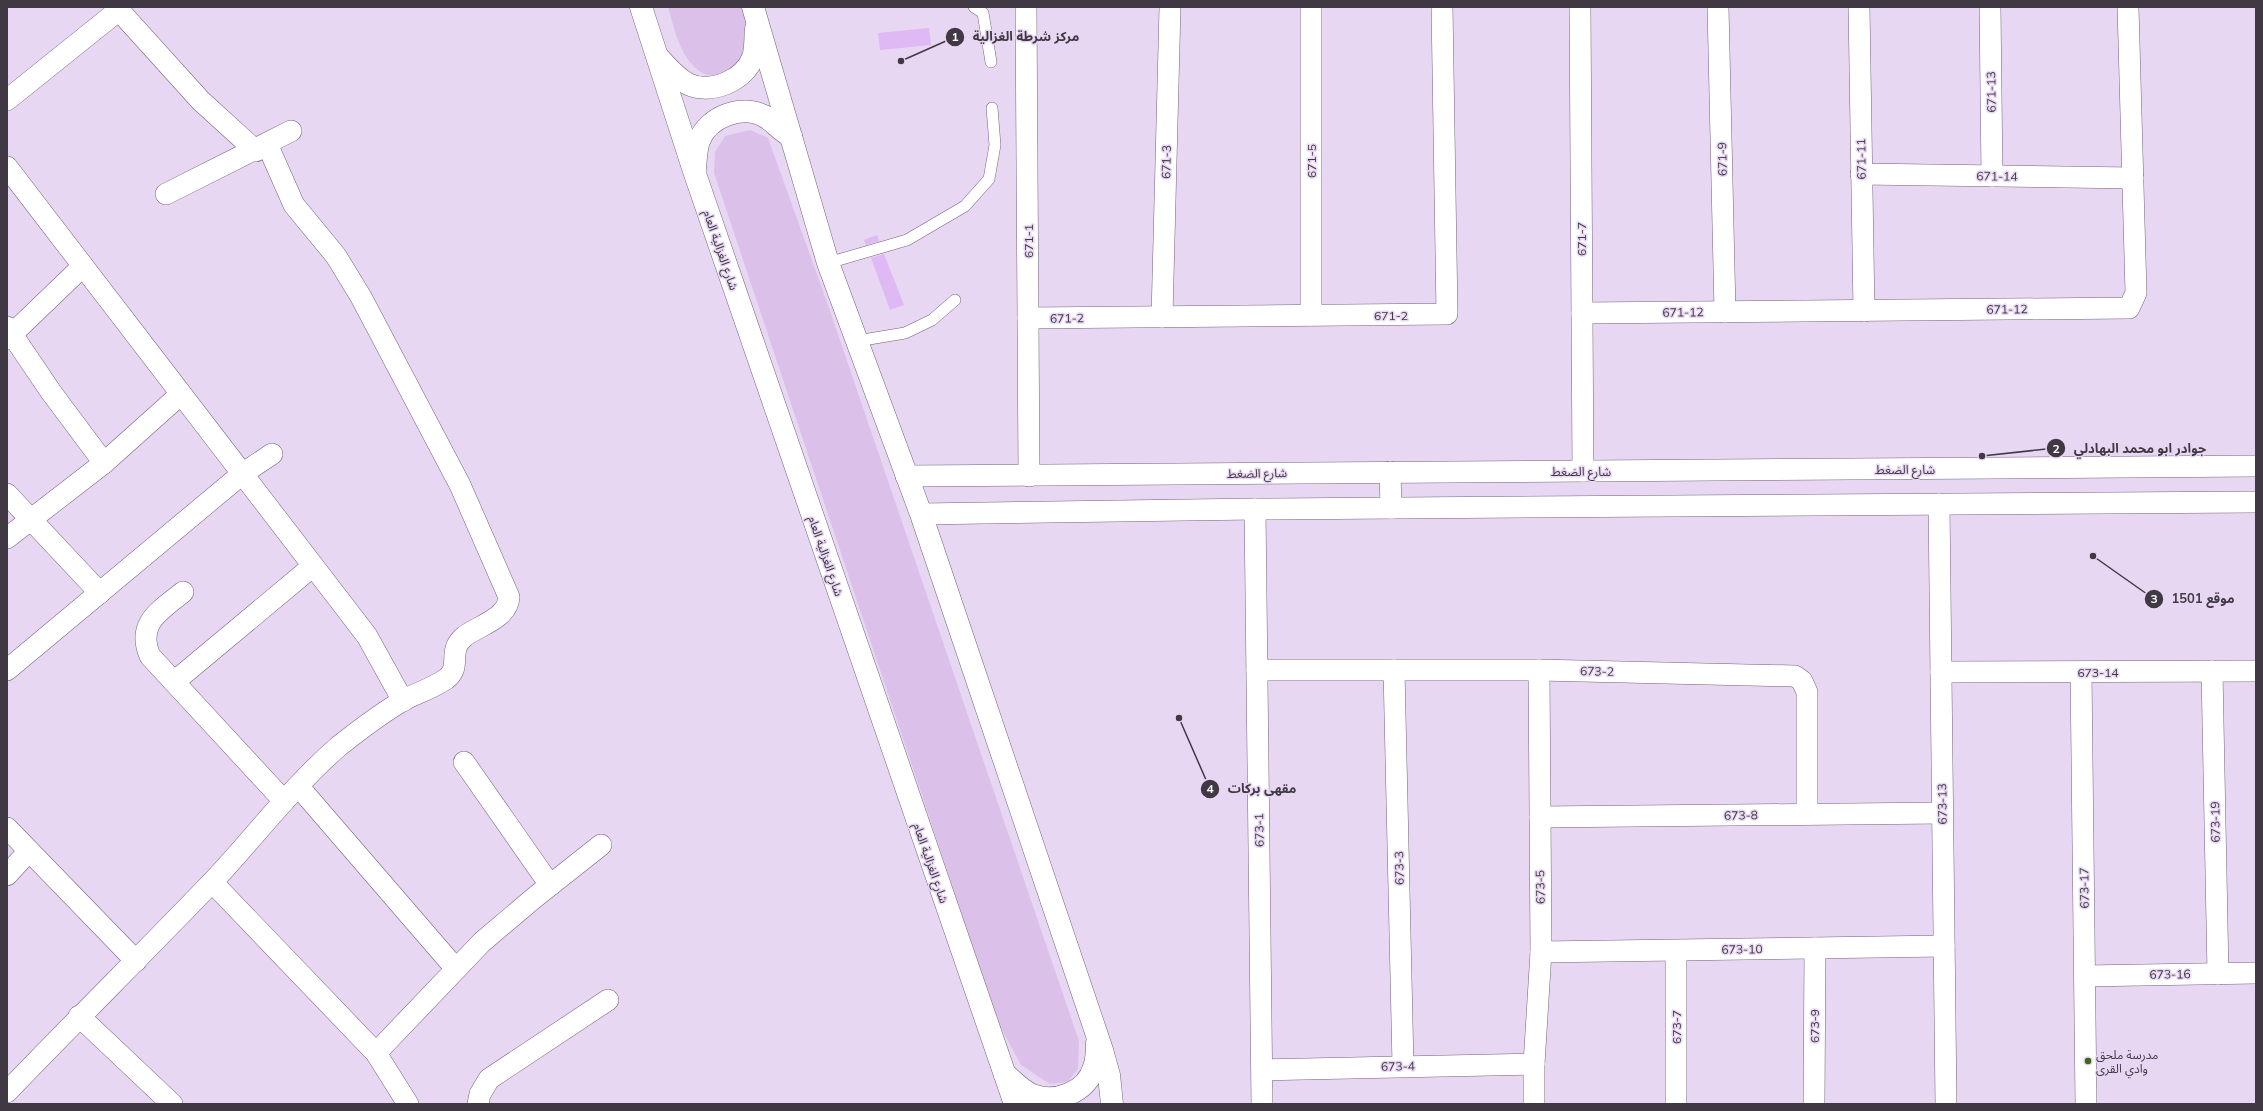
<svg xmlns="http://www.w3.org/2000/svg" width="2263" height="1111" viewBox="0 0 2263 1111" font-family="Mulish,'Noto Sans Arabic',sans-serif">
<style>
.green{fill:#dbc1ea}
.building{fill:#deb9f3}
.lines{fill:none;stroke-linecap:round;stroke-linejoin:round}
.lane-casing{stroke:#73647c;stroke-width:12}
.street-casing{stroke:#73647c;stroke-width:22}
.secondary-casing{stroke:#73647c;stroke-width:23}
.lane{stroke:#fff;stroke-width:11}
.street{stroke:#fff;stroke-width:21}
.secondary{stroke:#fff;stroke-width:22}
.poi-dot{fill:#40641c;stroke:#e8d7f2;stroke-width:1.5}
.labels{text-anchor:middle;dominant-baseline:central;stroke-width:3;stroke-linejoin:round;paint-order:stroke}
.street-label{font-size:12px;fill:#403944;stroke:#e8d7f2}
.poi-label{font-size:12px;fill:#403944;stroke:#e8d7f2;text-anchor:start}
.leader{fill:none;stroke:#403944;stroke-width:1.5}
.callout-dot{fill:#403944;stroke:#e8d7f2;stroke-width:1.5}
.mark-label{font-size:12px;text-anchor:middle;font-weight:bold;fill:#fff}
.callout-label{font-size:13px;text-anchor:middle;font-weight:bold;fill:#403944;stroke:#e8d7f2;stroke-width:3;stroke-linejoin:round;paint-order:stroke}
</style>
<rect width="100%" height="100%" fill="#e8d7f2"/>
<g class="green">
<path d="M668 7H741L751 35 738 73C730 73 718 78 710 76 682 68 675 31 668 7Z"/>
<polygon points="750,130 768,138 827,302 1079,1041 1078,1069 1068,1082 1050,1084 1021,1065 997,1020 714,173 715,152 725,136"/>
</g>
<g class="building">
<polygon points="929,28 931,45 880,50 878,33"/>
<polygon points="877,235 879,241 866,245 864,240"/>
<polygon points="884,254 904,305 890,310 871,258"/>
</g>
<g class="lines">
<defs>
<g id="lane">
<polyline points="974,7 983,13 991,62"/>
<polyline points="828,263 907,240 965,206 989,179 995,145 992,108"/>
<polyline points="857,341 905,333 932,320 955,300"/>
</g>
<g id="street">
<polyline points="116,7 201,101 256,151"/>
<polyline points="1026,7 1029,476"/>
<polyline points="1580,7 1583,471"/>
<polyline points="1718,7 1725,312"/>
<polyline points="1859,7 1864,311"/>
<polyline points="1990,7 1992,176"/>
<polyline points="7,100 119,10"/>
<polyline points="7,167 367,636 403,701"/>
<polyline points="1861,174 2133,178"/>
<polyline points="166,194 291,131"/>
<polyline points="1582,313 2129,308 2136,293 2128,7"/>
<polyline points="1311,315 1311,7"/>
<polyline points="1162,317 1170,7"/>
<polyline points="1028,318 1447,314 1442,7"/>
<polyline points="7,327 51,392 104,463"/>
<polyline points="7,339 83,266"/>
<polyline points="1390,472 1391,508"/>
<polyline points="906,476 2256,466"/>
<polyline points="7,494 100,593"/>
<polyline points="1939,504 1946,1104"/>
<polyline points="1255,509 1262,1104"/>
<polyline points="921,514 1255,509 2256,502"/>
<polyline points="7,538 104,463 181,394"/>
<path d="M183 592C160 611 136 623 150 656L284 801"/>
<polyline points="7,670 242,474 272,454"/>
<polyline points="1257,670 1539,670 1795,676 1802,681 1807,692 1807,814"/>
<polyline points="1394,670 1403,1065"/>
<polyline points="2212,671 2218,974"/>
<polyline points="1941,672 2256,671"/>
<polyline points="2081,672 2086,1104"/>
<polyline points="174,682 313,566"/>
<polyline points="464,762 550,885"/>
<polyline points="299,787 456,969"/>
<polyline points="1540,817 1942,813"/>
<polyline points="7,828 136,961"/>
<polyline points="7,875 28,852"/>
<polyline points="212,882 376,1053 408,1104"/>
<polyline points="1676,951 1676,1104"/>
<polyline points="1541,952 1944,946"/>
<polyline points="2085,976 2256,973"/>
<polyline points="79,1016 172,1104"/>
<polyline points="376,1053 482,942 534,898 601,845"/>
<polyline points="1263,1070 1534,1064"/>
<path d="M7 1092C76 1020 147 950 216 878 257 834 294 785 339 746 358 731 383 712 404 700 417 693 433 688 446 679 463 666 446 651 465 636 480 625 508 618 509 597L460 485 361 297 336 256 294 205 267 144"/>
<polyline points="478,1104 480,1094 489,1079 608,1000"/>
<polyline points="1534,1104 1534,1064 1541,952 1539,670"/>
<polyline points="1814,1104 1815,948"/>
</g>
<g id="secondary">
<polyline points="641,7 694,171 1015,1104"/>
<polyline points="753,7 828,263 921,514 1102,1050 1109,1075 1112,1104"/>
<path d="M658 57C667 67 676 78 688 84 711 95 745 80 753 57 756 49 755 38 756 29"/>
<path d="M695 168C696 159 696 149 699 141 708 117 741 104 764 116 774 121 780 131 791 136"/>
<path d="M1005 1074C1013 1081 1021 1090 1032 1095 1054 1104 1087 1093 1094 1067 1097 1060 1097 1051 1097 1043"/>
</g>
</defs>
<use href="#lane" class="lane-casing"/>
<use href="#street" class="street-casing"/>
<use href="#secondary" class="secondary-casing"/>
<use href="#lane" class="lane"/>
<use href="#street" class="street"/>
<use href="#secondary" class="secondary"/>
</g>
<circle class="poi-dot" cx="2088" cy="1061" r="4"/>
<g class="labels">
<g class="street-label">
<text transform="translate(1991 92) rotate(-91)">671-13</text>
<text transform="translate(1722 159) rotate(-91)">671-9</text>
<text transform="translate(1861 159) rotate(-91)">671-11</text>
<text transform="translate(1311 161) rotate(-90)">671-5</text>
<text transform="translate(1166 162) rotate(-89)">671-3</text>
<text transform="translate(1997 176) rotate(1)">671-14</text>
<text transform="translate(1581 239) rotate(-90)">671-7</text>
<text transform="translate(1028 241) rotate(-90)">671-1</text>
<text transform="translate(721 250) rotate(71)">شارع الغزالية العام</text>
<text transform="translate(2007 309) rotate(-1)">671-12</text>
<text transform="translate(1683 312) rotate(-1)">671-12</text>
<text x="1391" y="315">671-2</text>
<text transform="translate(1067 318) rotate(-1)">671-2</text>
<text x="1905" y="469">شارع الضغط</text>
<text x="1581" y="471">شارع الضغط</text>
<text transform="translate(1257 473) rotate(-1)">شارع الضغط</text>
<text transform="translate(826 556) rotate(71)">شارع الغزالية العام</text>
<text transform="translate(1597 671) rotate(1)">673-2</text>
<text x="2098" y="672">673-14</text>
<text transform="translate(1942 804) rotate(-91)">673-13</text>
<text transform="translate(1741 815) rotate(-1)">673-8</text>
<text transform="translate(2215 822) rotate(-91)">673-19</text>
<text transform="translate(1259 830) rotate(-91)">673-1</text>
<text transform="translate(931 863) rotate(71)">شارع الغزالية العام</text>
<text transform="translate(1399 868) rotate(-91)">673-3</text>
<text transform="translate(1540 887) rotate(-91)">673-5</text>
<text transform="translate(2084 888) rotate(-91)">673-17</text>
<text transform="translate(1742 949) rotate(-1)">673-10</text>
<text transform="translate(2170 974) rotate(-1)">673-16</text>
<text transform="translate(1814 1026) rotate(-90)">673-9</text>
<text transform="translate(1676 1027) rotate(-90)">673-7</text>
<text transform="translate(1398 1066) rotate(-1)">673-4</text>
</g>
<g class="poi-label">
<text x="2096" y="1054">مدرسة ملحق<tspan x="2096" dy="14">وادي القرى</tspan></text>
</g>
</g>
<path class="leader" d="M901 61L955 37M1982 456L2056 448M2093 556L2154 599M1179 718L1210 789"/>
<g class="callout-dot">
<circle cx="901" cy="61" r="4"/>
<circle cx="1982" cy="456" r="4"/>
<circle cx="2093" cy="556" r="4"/>
<circle cx="1179" cy="718" r="4"/>
<circle cx="955" cy="37" r="10"/>
<circle cx="2056" cy="448" r="10"/>
<circle cx="2154" cy="599" r="10"/>
<circle cx="1210" cy="789" r="10"/>
</g>
<g class="mark-label">
<text x="955" y="41">1</text>
<text x="2056" y="453">2</text>
<text x="2154" y="603">3</text>
<text x="1210" y="793">4</text>
</g>
<g class="callout-label">
<text x="1026" y="41">مركز شرطة الغزالية</text>
<text x="2140" y="453">جوادر ابو محمد البهادلي</text>
<text x="2203" y="603">موقع 1501</text>
<text x="1262" y="793">مقهى بركات</text>
</g>
<rect width="2263" height="1111" fill="none" stroke="#403944" stroke-width="16"/>
</svg>
